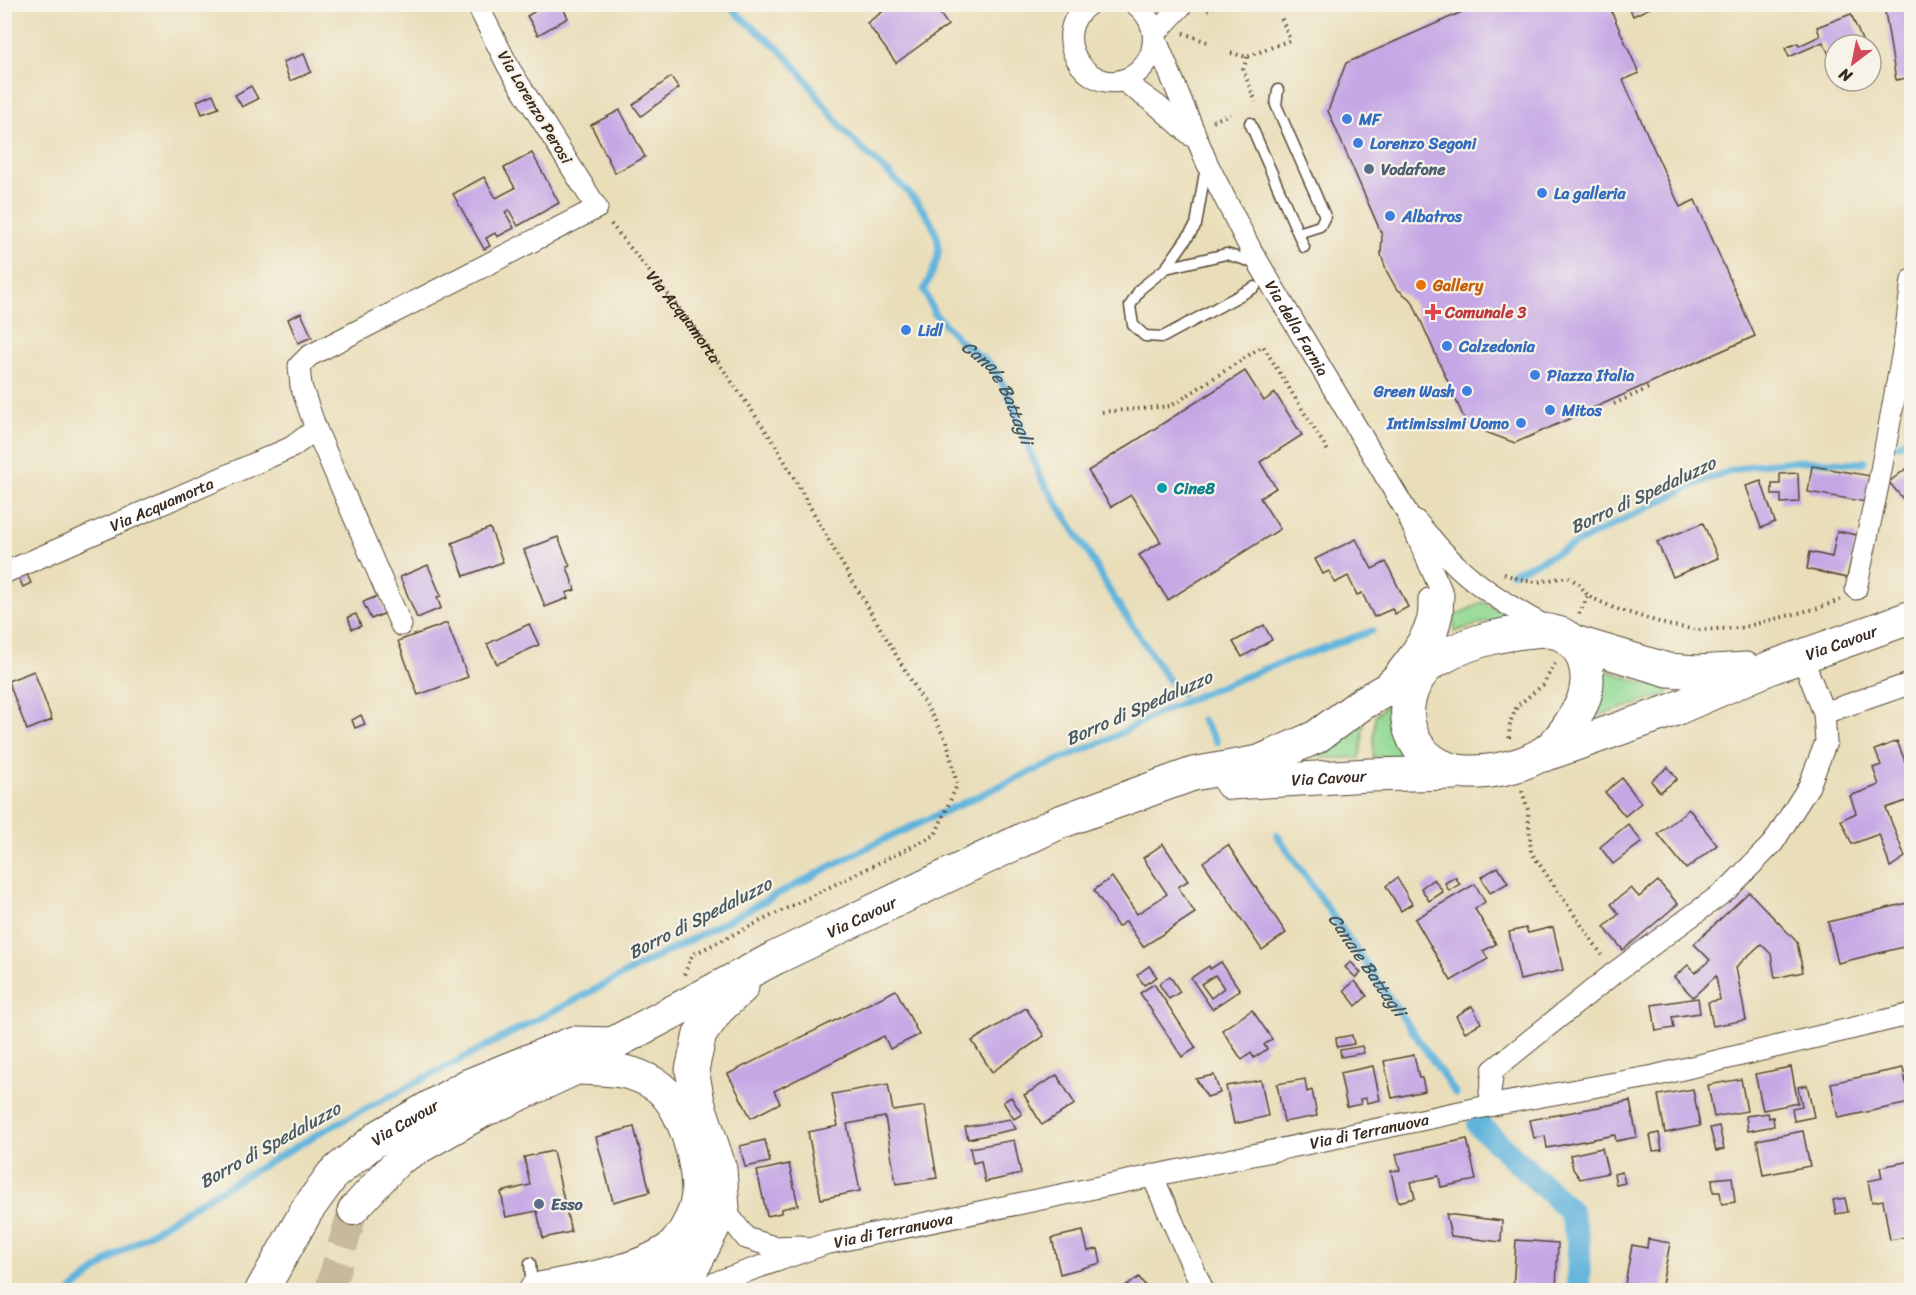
<svg xmlns="http://www.w3.org/2000/svg" width="1916" height="1295" viewBox="0 0 1916 1295" font-family="Sriracha,sans-serif">
<style>
.green{fill:#93d993;stroke:#678258;stroke-width:1.5}
.lines{fill:none;stroke-linecap:round;stroke-linejoin:round}
.stream{stroke:#60b4dc;stroke-width:7}
.canal{stroke:#60b4dc;stroke-width:24}
.building{fill:#c5a7e5;fill-rule:evenodd}
.secondary-tunnel{stroke:#c6ba9a;stroke-width:30;stroke-dasharray:30 15;stroke-linecap:butt}
.lane-casing{stroke:#554535;stroke-width:13}
.street-casing{stroke:#554535;stroke-width:23}
.secondary-casing{stroke:#554535;stroke-width:32}
.primary-casing{stroke:#554535;stroke-width:35}
.path{stroke:#554535;stroke-width:4;stroke-dasharray:1.5 4.5;stroke-linecap:butt}
.lane{stroke:#fff;stroke-width:10}
.street{stroke:#fff;stroke-width:21}
.secondary{stroke:#fff;stroke-width:30}
.primary{stroke:#fff;stroke-width:33}
.shop-dot{fill:#3f7fe0;stroke:#f7f3e8;stroke-width:2}
.service-dot{fill:#5c6f8a;stroke:#f7f3e8;stroke-width:2}
.food-dot{fill:#e8710a;stroke:#f7f3e8;stroke-width:2}
.health-dot{fill:#e0444e;stroke:#f7f3e8;stroke-width:2}
.culture-dot{fill:#0f9aa8;stroke:#f7f3e8;stroke-width:2}
.labels{text-anchor:middle;dominant-baseline:central;stroke-width:4.5;stroke-linejoin:round;paint-order:stroke}
.street-label{font-size:16px;fill:#3b2a1e;stroke:#f7f3e8}
.shop-label{font-size:16px;font-weight:bold;fill:#366cbe;stroke:#f7f3e8;text-anchor:start}
.service-label{font-size:16px;font-weight:bold;fill:#4e5e75;stroke:#f7f3e8;text-anchor:start}
.food-label{font-size:16px;font-weight:bold;fill:#c56008;stroke:#f7f3e8;text-anchor:start}
.health-label{font-size:16px;font-weight:bold;fill:#be3a42;stroke:#f7f3e8;text-anchor:start}
.culture-label{font-size:16px;font-weight:bold;fill:#0d838f;stroke:#f7f3e8;text-anchor:start}
.water-label{font-size:18px;font-style:italic;fill:#485a60;stroke:#f7f3e8}
</style>
<rect width="100%" height="100%" fill="#f7f3e8"/>
<filter id="ink" filterUnits="userSpaceOnUse"><feTurbulence type="fractalNoise" baseFrequency=".0167" numOctaves="2"/><feDisplacementMap in="SourceGraphic" scale="12" xChannelSelector="R" yChannelSelector="G"/><feConvolveMatrix kernelMatrix="1 2 1 2 8 2 1 2 1" color-interpolation-filters="sRGB"/></filter>
<filter id="wash" filterUnits="userSpaceOnUse"><feTurbulence type="fractalNoise" baseFrequency=".008" numOctaves="4" result="noise"/><feDisplacementMap in="SourceGraphic" scale="24" xChannelSelector="R" yChannelSelector="G"/><feGaussianBlur stdDeviation="1.35" result="paint"/><feColorMatrix in="noise" values="0 0 0 0 0 0 0 0 0 0 0 0 0 0 0 0 0 1.4 0 .05"/><feComposite in="paint" operator="in"/></filter>
<g filter="url(#wash)">
<rect width="100%" height="100%" fill="#e9deb9"/>
<g class="green">
<polygon points="1483,602 1510,618 1482,623 1454,632 1454,616"/>
<polygon points="1600,668 1642,683 1669,687 1666,695 1591,718"/>
<polygon points="1397,696 1413,755 1373,757 1375,716"/>
<polygon points="1364,723 1360,758 1320,758 1319,753 1322,750"/>
</g>
<g class="lines">
<g class="stream">
<path id="s1" d="M728 4C745 24 768 37 786 56 807 78 823 105 842 128 869 161 931 200 938 242 941 259 930 276 924 290L934 313 961 342 992 366 1009 395 1040 477 1088 552 1112 595 1165 675 1181 694"/>
<polyline points="1898,445 1912,435"/>
<path d="M1512 573C1566 551 1617 522 1669 497 1694 485 1719 473 1746 467 1783 458 1823 462 1861 463L1864 461"/>
<polyline points="1202,720 1217,742"/>
<path id="s2" d="M1277 835 1456 1094"/>
<polyline points="72,1290 114,1256 198,1203 325,1130 874,844 1024,775 1111,738 1156,714 1202,694 1264,669 1372,631"/>
</g>
<polyline class="canal" points="1479,1125 1570,1211 1579,1242 1578,1290"/>
</g>
<g id="blocks">
<g class="building">
<polygon points="547,4 561,4 568,18 538,35 527,16"/>
<polygon points="876,4 933,4 948,25 896,63 867,23 882,12"/>
<polygon points="1480,4 1608,4 1639,73 1623,80 1680,207 1695,200 1755,336 1515,443 1467,425 1412,301 1396,288 1387,272 1381,255 1382,235 1328,111 1346,63"/>
<polygon points="1628,4 1650,4 1652,7 1633,16"/>
<polygon points="1912,6 1912,77 1896,80 1885,11"/>
<polygon points="1851,14 1864,45 1835,45 1835,67 1823,42 1789,57 1785,48 1798,43 1799,46 1820,36 1817,27"/>
<polygon points="304,54 311,72 290,81 283,62"/>
<polygon points="671,77 679,88 641,116 633,105"/>
<polygon points="251,86 258,99 242,107 235,95"/>
<polygon points="213,94 219,108 202,114 197,101"/>
<polygon points="620,110 645,157 615,173 591,125"/>
<polygon points="532,153 559,203 518,226 509,210 505,212 514,228 497,237 495,233 486,238 490,246 484,249 453,194 484,177 496,198 515,188 504,168"/>
<polygon points="301,313 312,337 298,343 288,319"/>
<polygon points="1245,371 1264,401 1275,393 1302,435 1260,462 1276,488 1260,498 1280,529 1168,600 1139,555 1161,542 1131,495 1111,507 1088,471"/>
<polygon points="1912,464 1912,510 1889,482"/>
<polygon points="1812,466 1871,476 1866,502 1808,492"/>
<polygon points="1798,473 1799,502 1781,503 1781,495 1772,495 1772,484 1780,484 1780,474"/>
<polygon points="1761,481 1775,522 1761,528 1746,486"/>
<polygon points="1703,523 1718,558 1673,577 1657,542"/>
<polygon points="490,528 503,562 464,576 452,543"/>
<polygon points="1837,531 1857,535 1847,578 1807,569 1810,552 1832,557"/>
<polygon points="558,537 570,566 567,567 575,590 566,593 568,598 545,607 524,550"/>
<polygon points="1356,539 1372,569 1386,562 1408,607 1395,614 1392,609 1374,617 1362,593 1357,595 1348,576 1335,583 1329,571 1323,574 1315,559"/>
<polygon points="428,565 441,596 437,597 441,608 417,618 400,577"/>
<polygon points="25,570 31,583 23,587 17,574"/>
<polygon points="378,596 386,613 371,619 363,602"/>
<polygon points="356,614 361,626 352,629 348,617"/>
<polygon points="447,623 468,677 418,695 398,641"/>
<polygon points="529,624 539,645 497,664 487,644"/>
<polygon points="1264,625 1272,640 1242,657 1233,642"/>
<polygon points="34,671 52,720 27,730 8,681"/>
<polygon points="361,715 365,724 355,728 352,720"/>
<polygon points="1897,741 1912,779 1912,806 1909,800 1886,808 1905,857 1890,867 1879,834 1852,844 1841,820 1856,813 1850,796 1879,785 1873,768 1881,765 1875,750"/>
<polygon points="1668,767 1677,779 1660,792 1651,781"/>
<polygon points="1622,778 1641,803 1625,816 1605,792"/>
<polygon points="1689,809 1717,845 1686,869 1658,834"/>
<polygon points="1628,824 1642,842 1613,864 1600,847"/>
<polygon points="1163,844 1188,881 1178,887 1195,913 1143,947 1126,921 1118,927 1094,890 1112,877 1137,914 1167,894 1143,858"/>
<polygon points="1228,845 1286,933 1262,950 1203,862"/>
<polygon points="1498,867 1508,883 1490,893 1481,877"/>
<polygon points="1455,877 1460,884 1449,891 1445,883"/>
<polygon points="1397,878 1412,904 1401,911 1386,886"/>
<polygon points="1434,879 1443,892 1429,901 1421,888"/>
<polygon points="1658,881 1678,904 1623,950 1604,927 1619,914 1611,904 1631,888 1639,897"/>
<polygon points="1475,884 1485,902 1475,909 1496,944 1483,951 1488,959 1451,981 1415,919"/>
<polygon points="1749,892 1797,942 1803,972 1775,978 1771,954 1761,944 1736,967 1746,1020 1713,1026 1708,1002 1720,1000 1716,976 1693,997 1674,977 1688,965 1695,973 1710,960 1694,944"/>
<polygon points="1912,902 1912,945 1838,963 1828,922"/>
<polygon points="1553,927 1563,970 1520,980 1509,932 1526,928 1528,933"/>
<path d="M1221 962 1240 990 1212 1009 1191 978 1209 966 1210 969ZM1215 975 1224 988 1211 998 1201 984Z"/>
<polygon points="1351,962 1361,973 1356,978 1345,967"/>
<polygon points="1149,966 1157,977 1144,985 1137,975"/>
<polygon points="1170,976 1180,992 1169,999 1159,984"/>
<polygon points="1355,981 1367,996 1356,1006 1344,990"/>
<polygon points="1154,984 1196,1048 1182,1057 1140,993"/>
<polygon points="896,990 919,1035 890,1049 884,1036 774,1091 780,1103 751,1118 728,1074"/>
<polygon points="1698,998 1700,1013 1672,1017 1674,1028 1656,1031 1652,1005"/>
<polygon points="1472,1006 1481,1023 1465,1032 1456,1016"/>
<polygon points="1026,1008 1044,1036 992,1072 972,1041"/>
<polygon points="1252,1010 1272,1039 1264,1045 1267,1049 1254,1058 1251,1053 1242,1060 1222,1030"/>
<polygon points="1352,1035 1354,1044 1337,1047 1336,1038"/>
<polygon points="1362,1046 1364,1053 1341,1057 1340,1050"/>
<polygon points="1414,1055 1419,1078 1422,1078 1425,1091 1392,1098 1384,1061"/>
<polygon points="1373,1066 1380,1100 1367,1103 1366,1098 1360,1099 1361,1104 1347,1107 1340,1073"/>
<polygon points="1791,1067 1798,1103 1763,1110 1755,1074"/>
<polygon points="1903,1068 1910,1103 1838,1118 1831,1083"/>
<polygon points="1057,1075 1075,1104 1042,1125 1024,1095"/>
<polygon points="1214,1075 1220,1093 1207,1097 1196,1079"/>
<polygon points="1305,1079 1307,1092 1312,1090 1317,1116 1284,1122 1277,1084"/>
<polygon points="1741,1079 1747,1111 1714,1117 1708,1085"/>
<polygon points="1261,1080 1268,1116 1234,1124 1226,1086"/>
<polygon points="888,1084 893,1111 925,1106 937,1178 896,1184 885,1117 847,1124 860,1191 821,1199 808,1132 838,1126 832,1094"/>
<polygon points="1807,1085 1814,1117 1794,1121 1792,1108 1802,1106 1798,1087"/>
<polygon points="1693,1089 1700,1126 1665,1133 1658,1095"/>
<polygon points="1011,1097 1022,1114 1014,1119 1003,1102"/>
<polygon points="1630,1101 1637,1137 1616,1141 1615,1135 1547,1148 1545,1136 1534,1138 1530,1120"/>
<polygon points="1768,1113 1769,1118 1773,1117 1774,1126 1748,1131 1746,1116"/>
<polygon points="1010,1119 1016,1129 968,1139 965,1127"/>
<polygon points="1719,1126 1724,1149 1716,1151 1710,1128"/>
<polygon points="634,1127 650,1192 613,1202 596,1137"/>
<polygon points="1803,1131 1810,1166 1763,1175 1757,1140"/>
<polygon points="1659,1133 1662,1150 1653,1151 1650,1135"/>
<polygon points="1467,1139 1476,1180 1441,1187 1439,1176 1411,1182 1415,1198 1398,1202 1391,1171 1400,1170 1396,1154"/>
<polygon points="765,1140 770,1162 745,1167 740,1146"/>
<polygon points="1014,1140 1021,1174 985,1182 981,1161 973,1163 970,1148"/>
<polygon points="1602,1148 1608,1173 1580,1179 1573,1169 1570,1155"/>
<polygon points="553,1151 571,1232 543,1238 537,1211 506,1217 501,1192 530,1185 524,1157"/>
<polygon points="1911,1161 1912,1236 1890,1240 1883,1200 1872,1202 1868,1181 1882,1178 1880,1167"/>
<polygon points="789,1164 798,1205 781,1209 781,1213 767,1216 757,1171"/>
<polygon points="1622,1172 1625,1183 1616,1185 1614,1174"/>
<polygon points="1732,1177 1735,1202 1722,1204 1720,1192 1713,1192 1712,1179"/>
<polygon points="1845,1198 1848,1212 1836,1214 1833,1200"/>
<polygon points="1446,1214 1502,1221 1501,1242 1451,1236"/>
<polygon points="1083,1231 1088,1251 1098,1249 1101,1263 1060,1274 1052,1238"/>
<polygon points="1648,1239 1670,1243 1661,1290 1624,1290 1632,1245 1647,1248"/>
<polygon points="1516,1240 1558,1243 1556,1290 1513,1290"/>
<polygon points="1139,1277 1148,1290 1119,1290"/>
</g>
</g>
</g>
<g filter="url(#ink)">
<use href="#blocks" fill-opacity="0" stroke="#554535" stroke-width="1.5"/>
<g class="lines">
<polyline class="secondary-tunnel" points="331,1290 331,1285 353,1210"/>
<defs>
<g id="lane">
<polyline points="1278,90 1276,105 1325,216 1320,226 1298,233"/>
<polyline points="1250,123 1304,247"/>
<polyline points="1206,166 1196,225 1166,268 1140,289 1130,306 1133,325 1145,336 1163,337 1255,287"/>
<polyline points="1166,268 1226,254 1256,263"/>
<polyline points="530,1263 532,1289"/>
</g>
<g id="street">
<path d="M1089 4C1042 38 1095 107 1138 72 1146 65 1152 55 1153 44 1155 28 1148 14 1135 4"/>
<path id="s4" d="M1183 4 1154 35 1207 163 1251 250 1405 509 1443 595 1442 614 1429 665"/>
<polyline points="1122,80 1158,106 1193,137"/>
<path d="M1416 521C1429 536 1442 552 1457 566 1484 591 1516 611 1549 628"/>
<path id="s5" d="M4 573 292 447 316 429"/>
<polyline points="1856,589 1879,481 1904,345 1912,280"/>
<polyline points="401,625 316,429 301,386 299,366 309,356 597,208 509,68 477,4"/>
<path d="M1387 681C1401 668 1423 637 1428 618 1429 612 1429 605 1429 599"/>
<polyline points="1824,713 1912,683"/>
<polyline points="1493,1105 1490,1092 1493,1070 1614,973 1728,889 1773,843 1809,786 1826,742 1824,713 1802,657"/>
<polyline points="1152,1175 1203,1290"/>
<polyline points="723,1208 746,1238 774,1247 801,1246"/>
<path id="s6" d="M699 1290 722 1280 825 1244 1493 1105 1654 1076 1912 1014"/>
</g>
<polyline id="secondary" points="353,1210 399,1160 492,1107"/>
<g id="primary">
<path d="M1543 630C1549 631 1555 632 1561 634 1586 646 1592 677 1583 701 1580 708 1576 714 1572 721 1565 732 1556 745 1545 752 1525 766 1491 773 1467 772 1410 769 1388 706 1428 666 1432 662 1438 660 1443 657 1474 639 1507 633 1543 630Z"/>
<polyline points="1571,641 1668,670 1697,672 1746,669"/>
<path id="s7" d="M1544 755 1673 710 1772 667 1912 617"/>
<path id="s8" d="M1231 783 1369 775 1455 773"/>
<path id="s9" d="M492 1107 576 1068 612 1044 775 958 1060 822 1193 774 1259 762 1316 737 1363 703 1429 665"/>
<path id="s10" d="M262 1290 307 1210 333 1174 380 1136 467 1086 573 1043 612 1044"/>
<path d="M536 1290C576 1281 637 1273 670 1249 681 1241 695 1215 697 1201 702 1170 684 1103 656 1085 630 1068 605 1069 576 1068"/>
<polyline points="637,1290 656,1287 694,1265 723,1208 720,1169 698,1102 692,1070 700,1034 718,1009 742,987"/>
</g>
</defs>
<use href="#lane" class="lane-casing"/>
<use href="#street" class="street-casing"/>
<use href="#secondary" class="secondary-casing"/>
<use href="#primary" class="primary-casing"/>
<g class="path">
<polyline points="1207,10 1219,4"/>
<polyline points="1183,33 1210,43"/>
<polyline points="1231,53 1247,57 1290,40 1281,17"/>
<polyline points="1247,57 1243,70 1256,102"/>
<polyline points="1213,121 1230,114"/>
<path id="s3" d="M611 224 691 323 775 444 837 555 947 741 957 785 935 835 692 955 684 975"/>
<polyline points="1614,404 1649,388"/>
<polyline points="1102,412 1171,406 1263,346 1328,451"/>
<polyline points="1504,574 1526,581 1537,582 1568,577 1579,584 1588,596 1614,608 1668,625 1698,630 1740,628 1818,608 1840,600"/>
<polyline points="1579,614 1588,596"/>
<polyline points="1509,738 1510,723 1517,706 1543,685 1555,663"/>
<polyline points="1522,791 1528,810 1531,852 1602,955"/>
</g>
<use href="#lane" class="lane"/>
<use href="#street" class="street"/>
<use href="#secondary" class="secondary"/>
<use href="#primary" class="primary"/>
</g>
</g>
<g class="shop-dot">
<circle cx="1347" cy="119" r="6"/>
<circle cx="1358" cy="143" r="6"/>
<circle cx="1542" cy="193" r="6"/>
<circle cx="1390" cy="216" r="6"/>
<circle cx="906" cy="330" r="6"/>
<circle cx="1447" cy="346" r="6"/>
<circle cx="1535" cy="375" r="6"/>
<circle cx="1467" cy="391" r="6"/>
<circle cx="1550" cy="410" r="6"/>
<circle cx="1521" cy="423" r="6"/>
</g>
<g class="service-dot">
<circle cx="1369" cy="169" r="6"/>
<circle cx="539" cy="1204" r="6"/>
</g>
<circle class="food-dot" cx="1421" cy="285" r="6"/>
<path class="health-dot" d="M1430 303h6v6h6v6h-6v6h-6v-6h-6v-6h6z"/>
<circle class="culture-dot" cx="1162" cy="488" r="6"/>
<g class="labels">
<g class="street-label">
<text transform="translate(535 107) rotate(59)">Via Lorenzo Perosi</text>
<text stroke="none"><textPath href="#s3" startOffset="118">Via Acquamorta</textPath></text>
<text stroke="none"><textPath href="#s4" startOffset="369">Via della Farnia</textPath></text>
<text stroke="none"><textPath href="#s5" startOffset="172">Via Acquamorta</textPath></text>
<text stroke="none"><textPath href="#s7" startOffset="318">Via Cavour</textPath></text>
<text stroke="none"><textPath href="#s8" startOffset="98">Via Cavour</textPath></text>
<text stroke="none"><textPath href="#s9" startOffset="416">Via Cavour</textPath></text>
<text stroke="none"><textPath href="#s10" startOffset="225">Via Cavour</textPath></text>
<text stroke="none"><textPath href="#s6" startOffset="690">Via di Terranuova</textPath></text>
<text stroke="none"><textPath href="#s6" startOffset="204">Via di Terranuova</textPath></text>
</g>
<g class="shop-label">
<text x="1359" y="119">MF</text>
<text x="1370" y="143">Lorenzo Segoni</text>
<text x="1554" y="193">La galleria</text>
<text x="1402" y="216">Albatros</text>
<text x="918" y="330">Lidl</text>
<text x="1459" y="346">Calzedonia</text>
<text x="1547" y="375">Piazza Italia</text>
<text x="1455" y="391" text-anchor="end">Green Wash</text>
<text x="1562" y="410">Mitos</text>
<text x="1509" y="423" text-anchor="end">Intimissimi Uomo</text>
</g>
<g class="service-label">
<text x="1381" y="169">Vodafone</text>
<text x="551" y="1204">Esso</text>
</g>
<g class="food-label">
<text x="1433" y="285">Gallery</text>
</g>
<g class="health-label">
<text x="1445" y="312">Comunale 3</text>
</g>
<g class="culture-label">
<text x="1174" y="488">Cine8</text>
</g>
<g class="water-label">
<text stroke="none"><textPath href="#s1" startOffset="500">Canale Battagli</textPath></text>
<text transform="translate(1643 495) rotate(-25)">Borro di Spedaluzzo</text>
<text transform="translate(1139 708) rotate(-24)">Borro di Spedaluzzo</text>
<text transform="translate(700 918) rotate(-27)">Borro di Spedaluzzo</text>
<text stroke="none"><textPath href="#s2" startOffset="158">Canale Battagli</textPath></text>
<text transform="translate(270 1145) rotate(-29)">Borro di Spedaluzzo</text>
</g>
</g>
<rect width="1916" height="1295" fill="none" stroke="#f7f3e8" stroke-width="24"/>
<g transform="translate(1853 63) rotate(212)"><circle r="28" fill="#f7f3e8" stroke="#aca397" stroke-width="1.5"/>
<path d="M0-4.5L10 22L0 15L-10 22Z" fill="#d1495b"/>
<text y="-9" font-size="16" font-weight="bold" text-anchor="middle" fill="#3b2a1e">N</text>
</g>
</svg>
